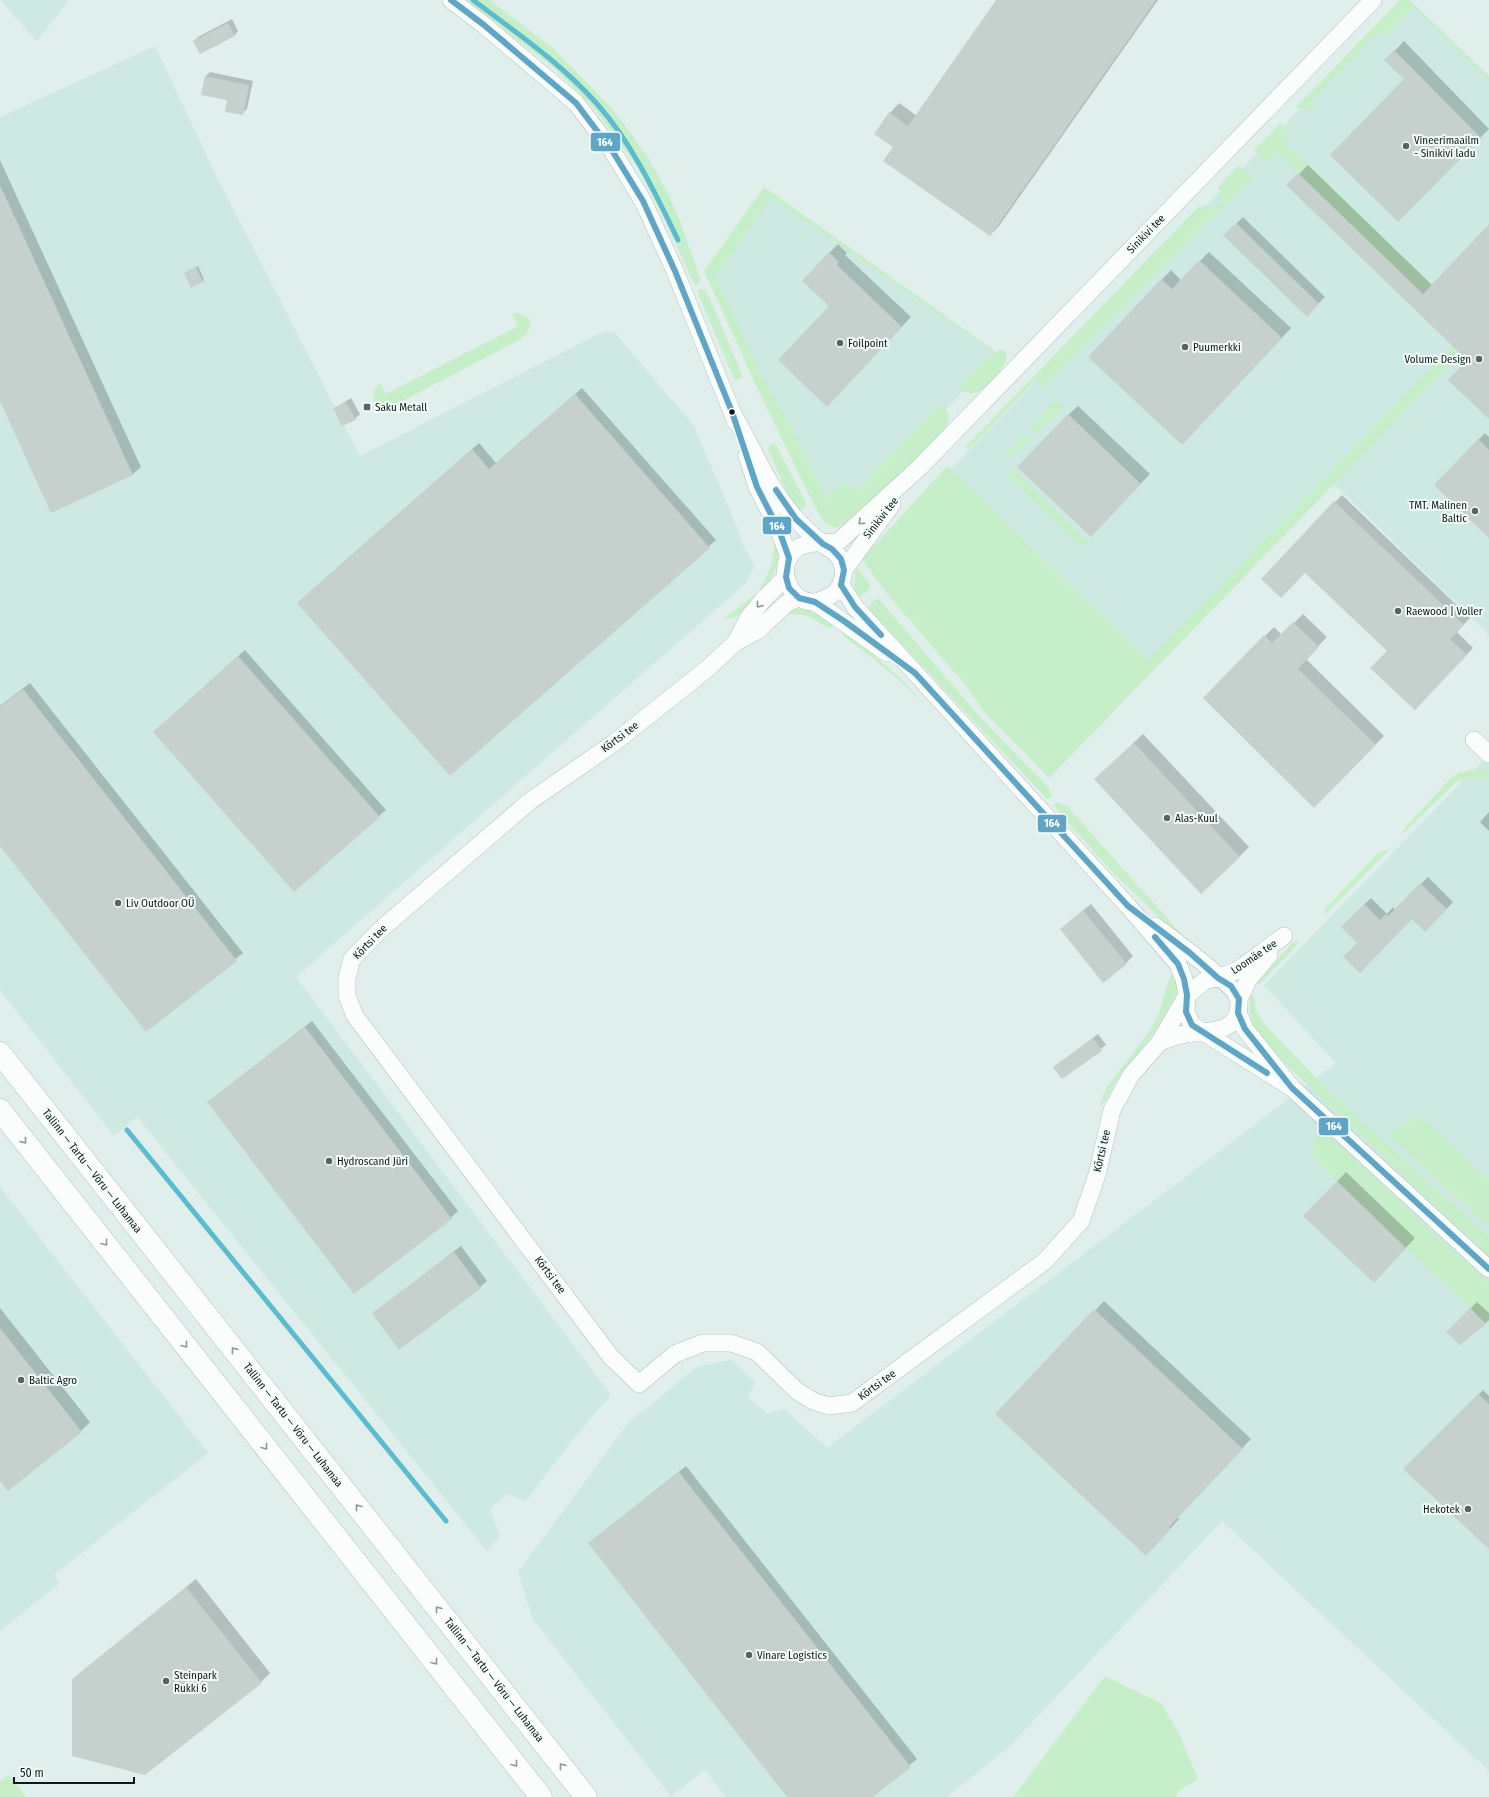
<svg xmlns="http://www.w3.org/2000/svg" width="1489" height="1797" viewBox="0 0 1489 1797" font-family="'Fira Sans Condensed',sans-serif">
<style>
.built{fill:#cee9e2}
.green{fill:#c6eec8}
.shadow{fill:#0003}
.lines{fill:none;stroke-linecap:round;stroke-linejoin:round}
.stream{stroke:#5abcce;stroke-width:5}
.building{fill:#c6d1cd}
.minor-casing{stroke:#b5c1be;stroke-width:18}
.highway-casing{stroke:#b5c1be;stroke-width:23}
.minor{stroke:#fafdfc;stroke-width:17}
.highway{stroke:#fafdfc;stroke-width:22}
.bus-1-casing{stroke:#f3fefb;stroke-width:9}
.bus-1{stroke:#60a4c6;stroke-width:6}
.oneway{stroke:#919695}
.poi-dot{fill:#596461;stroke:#f3fefb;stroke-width:1.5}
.bus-dot{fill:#101917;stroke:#f3fefb;stroke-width:1.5}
.labels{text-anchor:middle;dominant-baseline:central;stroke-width:4;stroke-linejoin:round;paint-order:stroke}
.poi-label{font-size:11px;fill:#101917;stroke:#f3fefb;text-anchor:start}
.street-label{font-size:11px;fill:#101917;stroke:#f3fefb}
.line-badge{stroke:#f3fefb;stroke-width:1.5}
.badge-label{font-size:11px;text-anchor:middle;font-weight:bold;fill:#fff}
</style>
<rect width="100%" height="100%" fill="#e0efeb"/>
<g class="built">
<polygon points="0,0 69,0 37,41"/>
<polygon points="1405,0 1409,0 1489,76 1489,635 1334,484 1049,778 865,558"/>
<polygon points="155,46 216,175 360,456 604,331 615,333 694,426 737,527 744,548 755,565 746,583 296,977 611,1395 578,1433 525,1502 508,1494 490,1509 500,1536 487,1551 137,1117 114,1136 0,990 0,117"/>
<polygon points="764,187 999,354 854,506 822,505 706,269"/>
<polygon points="1489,754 1489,1771 1222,1521 1009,1747 947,1797 726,1797 705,1770 671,1796 532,1618 518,1572 629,1422 697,1367 731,1360 755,1382 748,1397 767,1414 784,1409 827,1448 1336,1063 1264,985"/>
<polygon points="0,1187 208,1453 54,1575 60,1583 0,1631"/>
</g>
<g class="green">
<polygon points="466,0 490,0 555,50 615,112 647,156 666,189 680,221 701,281 695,286 661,211 636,165 594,108 554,68"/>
<polygon points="1400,0 1409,0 1489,76 1489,80 1414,7 1387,34 1383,36 1378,32 1312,101 1314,108 1307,109 1296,107"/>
<polygon points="1280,123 1286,128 1288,133 1283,141 1476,328 1489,324 1049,778 984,712 968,688 888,595 862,559 947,466 1148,660 1452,346 1464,334 1278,153 1267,163 1254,150"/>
<polygon points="1239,165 1252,178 1213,219 1211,218 1044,388 1036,380 968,450 966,446 1199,206 1202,207 1207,205 1214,210 1222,202 1218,197 1220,191 1218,187"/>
<path d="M764 187 996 352 1003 349 1006 353 1007 359C998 374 980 404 961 389V385L993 352 771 197 716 277 763 378 798 439 826 499 843 482 855 492 939 406H943C950 413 950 419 946 427L848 529H846L841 525 836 528 826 524 815 507 760 394 704 271Z"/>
<polygon points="699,289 705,290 711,301 743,377 735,381 697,291"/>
<polygon points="520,313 529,318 531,324 526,334 521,339 395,405 383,406 373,400 375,388 380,383 386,394 518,326 512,314"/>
<polygon points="1056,400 1063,406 1036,433 1031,427"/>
<polygon points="1024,434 1030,439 1012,458 1006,453"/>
<polygon points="773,443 776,445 807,505 798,512 791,502 768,449 769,446"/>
<polygon points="1013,469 1087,542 1082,547 1006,475"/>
<path d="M774 537C776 541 778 545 779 549 781 561 770 584 761 593L760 588C770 572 775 557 774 537Z"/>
<polygon points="856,567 870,584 870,589 859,597 854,588"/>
<path d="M753 596 757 598C749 607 737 621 724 619Z"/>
<polygon points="878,598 979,716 1050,789 1052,797 1047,799 868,608 872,602"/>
<path d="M794 609C811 609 823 616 837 624L829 628 806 615 783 614Z"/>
<path d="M844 630 898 676 930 710C902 682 876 659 843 636Z"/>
<path d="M1477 769 1489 772V776L1485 778C1473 778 1466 778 1455 783L1404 833 1402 831 1451 778 1459 773Z"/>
<polygon points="1058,802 1067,806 1191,945 1190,946 1114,874 1053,805"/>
<polygon points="1390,849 1326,914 1324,911 1326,908 1379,852"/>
<polygon points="1296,941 1299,943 1260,984 1256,984 1293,942"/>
<path d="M1174 973C1176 979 1179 985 1177 991 1172 1015 1133 1058 1118 1079 1111 1088 1108 1101 1099 1107L1106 1088 1149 1032 1159 1013 1169 979Z"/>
<path d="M1251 994 1254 996C1254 1008 1258 1016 1265 1025L1328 1090 1489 1237V1256L1260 1040C1252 1027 1247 1009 1251 994Z"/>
<polygon points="1420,1116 1489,1181 1489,1227 1388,1134"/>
<polygon points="1319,1130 1324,1131 1489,1284 1489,1326 1311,1156 1316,1133"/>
<polygon points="1105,1676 1162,1704 1180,1736 1198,1779 1178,1791 1176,1797 1013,1797"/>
<polygon points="9,1775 26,1797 0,1797 0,1781"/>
</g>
<g class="shadow">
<polygon points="998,0 1158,0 999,226 990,235 895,147 890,113 899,103 917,116"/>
<polygon points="232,19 238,31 234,36 194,41 198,37"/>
<polygon points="1404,41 1489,129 1398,221 1406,79 1386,60"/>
<polygon points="210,72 253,81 247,109 242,113 206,76"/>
<polygon points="0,160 141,467 133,474 52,512 0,399"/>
<polygon points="1308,165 1432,285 1489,226 1489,407 1468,360 1288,185"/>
<polygon points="1243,217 1325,297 1307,315 1225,235"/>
<polygon points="838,244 847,253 845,255 911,317 836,396 830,306 829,253"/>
<polygon points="1209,252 1291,328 1191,435 1089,357 1171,270 1181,280"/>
<polygon points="198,266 204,280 202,282 187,272"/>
<polygon points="582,388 716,540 450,774 305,596 479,443 496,463"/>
<polygon points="351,398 360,414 355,419 334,409"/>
<polygon points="1078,406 1150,474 1100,526 1068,415"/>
<polygon points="1485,433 1489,437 1489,537 1435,485"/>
<polygon points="1342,495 1470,618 1457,632 1473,648 1415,709 1389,651 1305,571 1335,502"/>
<polygon points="1303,614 1327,637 1306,659 1384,736 1314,806 1204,698 1274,627 1282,635"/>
<polygon points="245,650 386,810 379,816 154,732"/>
<polygon points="30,683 243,953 146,1030 0,845 0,706"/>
<polygon points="1143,734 1249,847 1239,857 1105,770"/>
<polygon points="1489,812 1489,831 1480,822"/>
<polygon points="1428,877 1453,902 1432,924 1412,918 1358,943 1342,927 1371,898 1387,914 1393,907 1395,910"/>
<polygon points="1091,904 1133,956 1126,963 1061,929"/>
<polygon points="312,1021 458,1211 451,1218 208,1102"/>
<polygon points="1098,1034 1106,1045 1062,1077 1055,1067"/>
<polygon points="1346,1172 1415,1238 1383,1272 1305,1216"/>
<polygon points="461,1246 487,1281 480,1287 373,1314"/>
<polygon points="1104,1301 1251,1439 1177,1517 1179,1519 1155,1545 997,1414"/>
<polygon points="1477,1302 1489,1313 1489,1320 1460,1344 1448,1332"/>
<polygon points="0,1308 90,1422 81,1431 0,1479"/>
<polygon points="1483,1390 1489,1396 1489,1548 1405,1469"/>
<polygon points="686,1466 917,1759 871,1797 789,1797 589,1543"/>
<polygon points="196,1579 270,1673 261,1682 73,1679"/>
</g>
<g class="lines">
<g class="stream">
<path d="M473 0C517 33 562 64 598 105 633 145 655 193 678 240"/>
<polyline points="127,1130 446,1521"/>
</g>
</g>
<g class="building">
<polygon points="996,0 1156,0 990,236 883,161 893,147 874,134 889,112 908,126"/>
<polygon points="228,23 235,36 200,54 193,41"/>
<polygon points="1394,50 1481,138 1398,222 1330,155 1404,79 1384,60"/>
<polygon points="205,76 249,85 243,115 225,112 227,100 201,95"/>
<polygon points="1298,173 1423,294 1489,224 1489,419 1448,380 1467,360 1286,185"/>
<polygon points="0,185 133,475 51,513 0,401"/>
<polygon points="1236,223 1319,304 1307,317 1223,235"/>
<polygon points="829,252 839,262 837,265 902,327 827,407 778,360 829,306 802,281"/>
<polygon points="1199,260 1282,338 1182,445 1088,357 1161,279 1172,289"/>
<polygon points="196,267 203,282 191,288 184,273"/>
<polygon points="575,394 710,548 450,776 297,603 472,449 489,469"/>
<polygon points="346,402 356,420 342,426 333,408"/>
<polygon points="1068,414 1141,484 1091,537 1017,467"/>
<polygon points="1478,439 1489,450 1489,538 1434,485"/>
<polygon points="1334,501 1464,625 1450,639 1467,655 1415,710 1370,668 1387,651 1305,573 1281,598 1261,579"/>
<polygon points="1293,622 1319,647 1298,669 1376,745 1314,808 1203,698 1264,635 1272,643"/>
<polygon points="238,656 380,817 294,892 153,732"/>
<polygon points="23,689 237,961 146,1032 0,846 0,707"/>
<polygon points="1134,743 1240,857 1201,894 1094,779"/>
<polygon points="1420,883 1447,909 1425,932 1412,919 1360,973 1343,957 1357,943 1341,927 1364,904 1380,920 1386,914 1388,916"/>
<polygon points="1083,910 1127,964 1103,983 1060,929"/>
<polygon points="305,1027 452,1219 354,1294 207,1102"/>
<polygon points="1093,1038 1102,1051 1062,1079 1053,1067"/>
<polygon points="1337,1181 1406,1248 1374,1283 1303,1216"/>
<polygon points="454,1252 481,1288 399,1350 372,1313"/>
<polygon points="1470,1308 1486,1324 1460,1345 1446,1332"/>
<polygon points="1094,1309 1243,1449 1169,1527 1171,1529 1146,1556 995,1414"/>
<polygon points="0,1328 82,1432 8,1491 0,1481"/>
<polygon points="1478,1394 1489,1404 1489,1549 1403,1469"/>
<polygon points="679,1472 911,1767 873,1797 787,1797 588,1543"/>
<polygon points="186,1587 262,1683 145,1775 72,1756 72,1679"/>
</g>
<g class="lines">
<defs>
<g id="minor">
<polyline points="451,0 484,25 576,103 613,152 643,201 675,271 736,422"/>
<path d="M732 412C752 447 769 489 796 519 804 528 814 537 823 544 829 549 837 552 841 560 847 574 842 592 826 598 823 599 818 602 815 602 788 604 775 564 796 549 807 541 825 543 838 542L920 467 1373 0"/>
<polyline points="747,455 757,487 779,530 789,558"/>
<polyline points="844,570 892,504"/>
<polyline points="841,585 855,607 1128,906 1178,964 1184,979 1187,995 1186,1012 1192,1025 1292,1088"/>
<polyline points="799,598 787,603 757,631 736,642 707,669 614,743 530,801 380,930 352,959 347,978 347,996 355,1016 611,1357 639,1384 675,1354 703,1343 731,1343 757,1352 797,1391 813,1401 829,1406 852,1403 1045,1261 1081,1221 1097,1175 1112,1110 1131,1075 1160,1042 1187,995 1206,980 1218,978 1238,970 1284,936"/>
<polyline points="815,602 887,653"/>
<polyline points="736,642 749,617 763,600 786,577"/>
<polyline points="1474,740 1489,754"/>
<path d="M1155 926C1170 937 1235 985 1238 998 1241 1006 1237 1019 1231 1024 1218 1033 1201 1031 1186 1034 1177 1035 1168 1039 1160 1042"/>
<polyline points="1239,999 1248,980 1269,955"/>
<polyline points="1238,1013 1245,1029 1292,1088 1489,1269"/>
</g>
<g id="highway">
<polyline points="0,1053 586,1797"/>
<polyline points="0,1110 541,1797"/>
</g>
</defs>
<use href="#minor" class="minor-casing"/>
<use href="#highway" class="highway-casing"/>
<use href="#minor" class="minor"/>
<use href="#highway" class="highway"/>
<defs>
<g id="bus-1">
<polyline points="451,0 484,25 576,103 613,152 643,201 675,271 732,412 757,487 779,530 789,558 786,577 789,588 799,598 815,602 844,621 915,673 1128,906 1190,953 1218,978 1231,986 1239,999 1238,1013 1245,1029 1292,1088 1489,1269"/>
<polyline points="776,490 796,519 823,544 832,549 841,559 844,570 841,585 855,607 881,635"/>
<polyline points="1155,937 1178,964 1184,979 1187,995 1186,1012 1192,1025 1267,1073"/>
</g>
</defs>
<use href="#bus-1" class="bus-1-casing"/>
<use href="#bus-1" class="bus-1"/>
</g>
<defs><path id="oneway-chevron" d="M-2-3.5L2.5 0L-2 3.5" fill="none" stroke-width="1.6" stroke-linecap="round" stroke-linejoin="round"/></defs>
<g class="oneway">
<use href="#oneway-chevron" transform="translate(861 522) rotate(137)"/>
<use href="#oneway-chevron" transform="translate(759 605) rotate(129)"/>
<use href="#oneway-chevron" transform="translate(24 1141) rotate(52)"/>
<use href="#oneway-chevron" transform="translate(105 1243) rotate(52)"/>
<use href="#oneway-chevron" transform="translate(185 1345) rotate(52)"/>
<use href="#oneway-chevron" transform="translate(234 1350) rotate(-128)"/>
<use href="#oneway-chevron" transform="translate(265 1447) rotate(52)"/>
<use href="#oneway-chevron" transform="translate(358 1507) rotate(-128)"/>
<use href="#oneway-chevron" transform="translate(438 1609) rotate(-128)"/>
<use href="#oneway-chevron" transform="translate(435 1662) rotate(52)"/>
<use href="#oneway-chevron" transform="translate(515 1764) rotate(52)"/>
<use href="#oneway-chevron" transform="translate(562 1766) rotate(-128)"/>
</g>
<g class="poi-dot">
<circle cx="1406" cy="146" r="4"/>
<circle cx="840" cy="343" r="4"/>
<circle cx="1185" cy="347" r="4"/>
<circle cx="1479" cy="359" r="4"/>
<rect x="363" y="403" width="8" height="8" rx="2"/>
<circle cx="1475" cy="511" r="4"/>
<circle cx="1398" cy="611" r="4"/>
<circle cx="1167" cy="818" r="4"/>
<circle cx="118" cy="903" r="4"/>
<circle cx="329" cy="1161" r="4"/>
<circle cx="21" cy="1380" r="4"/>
<circle cx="1468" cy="1509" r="4"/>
<circle cx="749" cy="1655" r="4"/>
<circle cx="166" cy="1681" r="4"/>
</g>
<circle class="bus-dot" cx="732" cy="412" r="3.5"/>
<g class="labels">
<g class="poi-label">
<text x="1414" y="140">Vineerimaailm<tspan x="1414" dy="13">- Sinikivi ladu</tspan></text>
<text x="848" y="343">Foilpoint</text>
<text x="1193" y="347">Puumerkki</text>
<text x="1471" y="359" text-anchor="end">Volume Design</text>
<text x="375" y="407">Saku Metall</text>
<text x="1467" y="505" text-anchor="end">TMT. Malinen<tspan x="1467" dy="13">Baltic</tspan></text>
<text x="1406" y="611">Raewood | Voller</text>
<text x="1175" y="818">Alas-Kuul</text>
<text x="126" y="903">Liv Outdoor OÜ</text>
<text x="337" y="1161">Hydroscand Jüri</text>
<text x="29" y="1380">Baltic Agro</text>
<text x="1460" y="1509" text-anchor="end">Hekotek</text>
<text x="757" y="1655">Vinare Logistics</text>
<text x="174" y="1675">Steinpark<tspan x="174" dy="13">Rukki 6</tspan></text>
</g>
<g class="street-label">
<text transform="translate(1146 234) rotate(-46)">Sinikivi tee</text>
<text transform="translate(881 518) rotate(-52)">Sinikivi tee</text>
<text transform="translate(620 737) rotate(-37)">Kõrtsi tee</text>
<text transform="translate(370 942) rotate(-46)">Kõrtsi tee</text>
<text transform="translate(1254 957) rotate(-34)">Loomäe tee</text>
<text transform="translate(1102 1151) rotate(-77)">Kõrtsi tee</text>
<text transform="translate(92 1171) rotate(52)">Tallinn — Tartu — Võru — Luhamaa</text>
<text transform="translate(550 1275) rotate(53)">Kõrtsi tee</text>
<text transform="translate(877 1385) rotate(-36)">Kõrtsi tee</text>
<text transform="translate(293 1425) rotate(52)">Tallinn — Tartu — Võru — Luhamaa</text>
<text transform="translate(494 1680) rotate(52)">Tallinn — Tartu — Võru — Luhamaa</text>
</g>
</g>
<g class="line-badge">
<rect x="590" y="132" width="31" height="20" rx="4" fill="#60a4c6"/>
<rect x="762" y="516" width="30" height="19" rx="4" fill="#60a4c6"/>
<rect x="1037" y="814" width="30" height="19" rx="4" fill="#60a4c6"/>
<rect x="1318" y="1117" width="31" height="19" rx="4" fill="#60a4c6"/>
</g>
<g class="badge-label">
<text x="605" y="146">164</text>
<text x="777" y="530">164</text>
<text x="1052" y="827">164</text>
<text x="1334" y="1130">164</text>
</g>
<path d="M14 1777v6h120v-6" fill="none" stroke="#101917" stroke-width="2"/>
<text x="20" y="1777" font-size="12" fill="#101917" stroke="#f3fefb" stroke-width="3" paint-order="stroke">50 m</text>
</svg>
